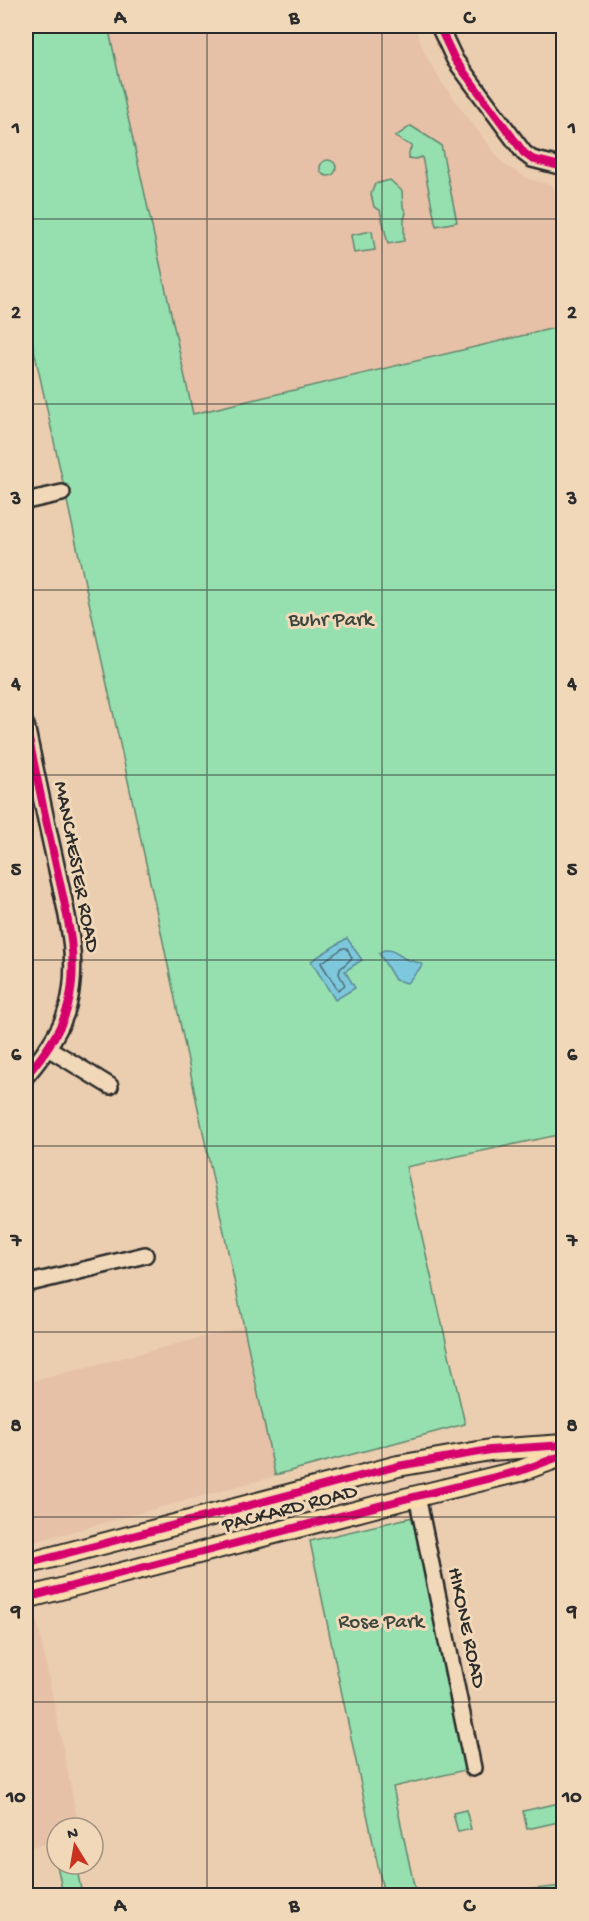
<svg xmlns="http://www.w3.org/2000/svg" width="589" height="1921" viewBox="0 0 589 1921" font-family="'Gochi Hand',sans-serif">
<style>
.built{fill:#e6c0a7}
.green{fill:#96e0b0;stroke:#60866e;stroke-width:1.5}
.water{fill:#7dc8dc;stroke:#5c8995;stroke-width:1.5}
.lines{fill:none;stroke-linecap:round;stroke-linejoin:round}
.shore{stroke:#4c6a72;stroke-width:1.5}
.minor-casing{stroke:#2b2b2b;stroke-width:20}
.major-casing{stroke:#2b2b2b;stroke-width:24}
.minor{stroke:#f0d8b8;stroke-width:15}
.major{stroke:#faddab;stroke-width:20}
.cycleway-casing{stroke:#f0d8b8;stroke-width:11}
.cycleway{stroke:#d6006c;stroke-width:8}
.grid{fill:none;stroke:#2b2b2b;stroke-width:1.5;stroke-opacity:0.55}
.labels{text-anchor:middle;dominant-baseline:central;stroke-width:6;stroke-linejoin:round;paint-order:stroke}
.park-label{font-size:21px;fill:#3b463f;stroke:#f0d8b8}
.street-label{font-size:21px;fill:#2b2b2b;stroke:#f0d8b8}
.neatline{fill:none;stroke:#2b2b2b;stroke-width:2}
.grid-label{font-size:20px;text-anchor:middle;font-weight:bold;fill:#2b2b2b}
</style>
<rect width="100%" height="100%" fill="#ebcdb0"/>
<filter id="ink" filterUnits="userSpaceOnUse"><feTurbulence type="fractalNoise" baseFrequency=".0167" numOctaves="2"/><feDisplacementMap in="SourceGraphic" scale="12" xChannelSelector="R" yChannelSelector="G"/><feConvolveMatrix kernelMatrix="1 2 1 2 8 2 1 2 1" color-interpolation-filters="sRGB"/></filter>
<g filter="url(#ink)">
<g class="built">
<polygon points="108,26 415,26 424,52 441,82 503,164 530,180 553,185 563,230 563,326 193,414"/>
<polygon points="243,1327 275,1476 26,1544 26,1383"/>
<polygon points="36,1616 79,1828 57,1828 57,1837 52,1839 53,1842 26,1848 26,1619"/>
</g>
<g class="green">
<polygon points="26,26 108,26 193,414 563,326 563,1134 406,1167 465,1424 275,1475 161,932 26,313"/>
<polygon points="411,126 441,145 457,222 436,226 422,157 415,159 409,158 409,152 412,146 395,137"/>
<circle cx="328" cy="168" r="8"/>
<polygon points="390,180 402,191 403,207 406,213 404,219 404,241 388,244 380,210 374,207 371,194 375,184"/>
<polygon points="372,231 375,250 354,253 351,235"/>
<polygon points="413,1517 465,1770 393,1787 416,1895 384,1895 310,1541"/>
<polygon points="564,1802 563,1821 527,1829 523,1811"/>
<polygon points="466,1810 471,1829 458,1832 453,1813"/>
<polygon points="57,1837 57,1864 76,1864 82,1895 63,1895 52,1839"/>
<polygon points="563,1886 563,1895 476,1895 487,1894"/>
</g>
<g class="water">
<polygon points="347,938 362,960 345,971 355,988 335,1000 311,961"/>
<path d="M384 950C395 949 398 956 408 960 414 962 418 961 423 965L407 983 395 980 379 953Z"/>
</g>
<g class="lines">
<polygon class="shore" points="343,948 347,948 352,958 340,969 339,974 345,985 338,990 321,963"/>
<defs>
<g id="minor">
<polyline points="439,26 455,60 524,153 532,159 564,167"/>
<polyline points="26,501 62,493"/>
<path d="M26 725C35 768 44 812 54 856 64 904 81 956 68 1006 61 1032 43 1056 26 1076"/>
<polyline points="48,1048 110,1086"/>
<polyline points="26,1284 145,1255"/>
<polyline points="417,1496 473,1768"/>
</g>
<g id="major">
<polyline points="26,1564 398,1466 490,1450 564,1445"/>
<polyline points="26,1598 405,1499 520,1471 564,1455"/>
</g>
</defs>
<use href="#minor" class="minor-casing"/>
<use href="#major" class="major-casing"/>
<use href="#minor" class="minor"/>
<use href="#major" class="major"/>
<defs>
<g id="cycleway">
<polyline points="439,26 455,60 524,153 532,159 564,167"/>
<path d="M26 725C35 768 44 812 54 856 64 904 81 956 68 1006 61 1032 43 1056 26 1076"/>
<polyline points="26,1564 398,1466 490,1450 564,1445"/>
<polyline points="26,1598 405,1499 520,1471 564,1455"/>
</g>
</defs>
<use href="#cycleway" class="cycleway-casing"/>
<use href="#cycleway" class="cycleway"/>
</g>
</g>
<path class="grid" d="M207 26V1896M382 26V1896M26 219H564M26 404H564M26 590H564M26 775H564M26 960H564M26 1146H564M26 1332H564M26 1517H564M26 1702H564"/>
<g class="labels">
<g class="park-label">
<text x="331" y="621">Buhr Park</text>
<text x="381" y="1623">Rose Park</text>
</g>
<g class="street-label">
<text transform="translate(75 867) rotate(79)">MANCHESTER ROAD</text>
<text transform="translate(290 1510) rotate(-15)">PACKARD ROAD</text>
<text transform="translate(465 1628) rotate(78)">HIKONE ROAD</text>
</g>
</g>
<rect width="589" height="1921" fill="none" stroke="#f0d8b8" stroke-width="66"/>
<g transform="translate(75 1846) rotate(349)"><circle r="28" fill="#f0d8b8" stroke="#a19380" stroke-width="1.5"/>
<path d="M0-4.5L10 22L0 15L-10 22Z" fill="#c8321e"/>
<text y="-9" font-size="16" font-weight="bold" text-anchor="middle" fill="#2b2b2b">N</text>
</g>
<rect x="33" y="33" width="523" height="1855" class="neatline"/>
<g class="grid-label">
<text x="120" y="23">A</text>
<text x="294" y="23">B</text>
<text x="469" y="23">C</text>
<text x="16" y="133">1</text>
<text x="572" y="133">1</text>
<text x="16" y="318">2</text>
<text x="572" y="318">2</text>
<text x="16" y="504">3</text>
<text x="572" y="504">3</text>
<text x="16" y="689">4</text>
<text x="572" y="689">4</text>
<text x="16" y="875">5</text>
<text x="572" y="875">5</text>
<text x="16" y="1060">6</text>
<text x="572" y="1060">6</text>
<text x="16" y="1246">7</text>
<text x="572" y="1246">7</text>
<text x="16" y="1431">8</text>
<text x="572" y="1431">8</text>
<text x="16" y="1617">9</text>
<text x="572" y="1617">9</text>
<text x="16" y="1802">10</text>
<text x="572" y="1802">10</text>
<text x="120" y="1911">A</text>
<text x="294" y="1911">B</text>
<text x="469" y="1911">C</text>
</g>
</svg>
